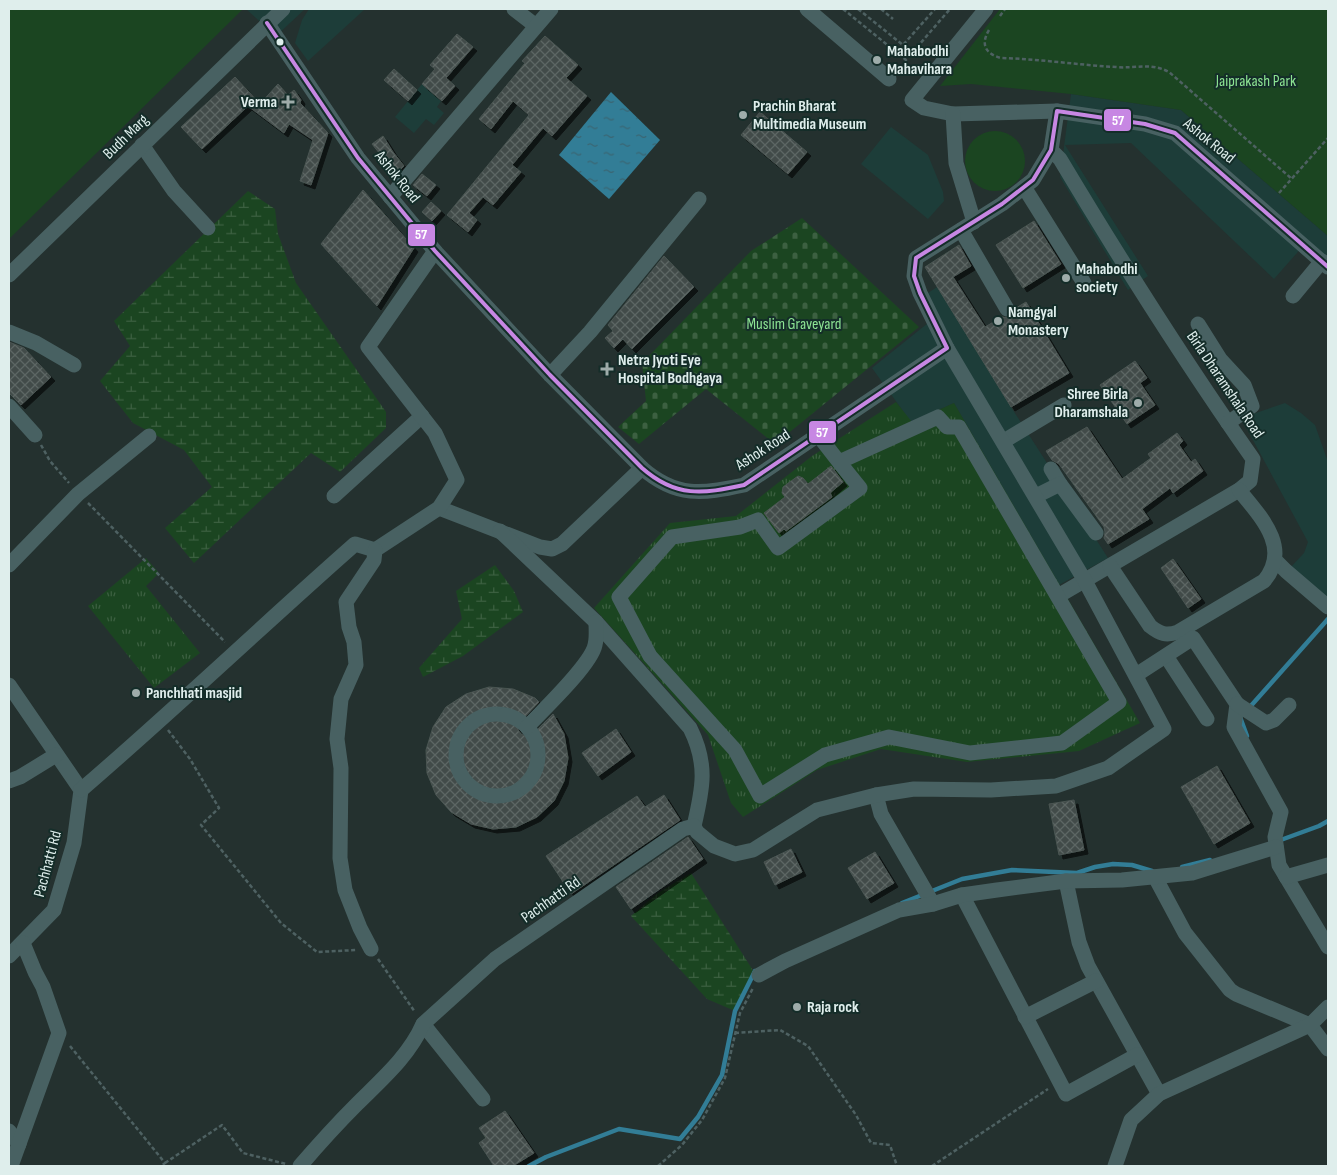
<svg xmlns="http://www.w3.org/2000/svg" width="1337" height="1175" viewBox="0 0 1337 1175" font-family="'Sofia Sans Condensed',sans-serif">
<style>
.built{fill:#1d3d39}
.grass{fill:url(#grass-tufts)}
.wetland{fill:url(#wetland-marsh)}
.cemetery{fill:url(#cemetery-stones)}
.park{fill:#1b4521}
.water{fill:url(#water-ripples)}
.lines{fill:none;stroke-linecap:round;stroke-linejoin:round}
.stream{stroke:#327d96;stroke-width:4.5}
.building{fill:url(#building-cross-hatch);stroke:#4a5552;filter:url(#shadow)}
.path{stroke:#4e6162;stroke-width:2.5;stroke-dasharray:4 2.5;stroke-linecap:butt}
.minor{stroke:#486162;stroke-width:15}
.bus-1-casing{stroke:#142d29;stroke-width:8}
.bus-1{stroke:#c787e3;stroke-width:4}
.bus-dot{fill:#dfeeec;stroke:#142d29;stroke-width:2}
.poi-dot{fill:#9eacaa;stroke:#142d29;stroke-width:2}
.labels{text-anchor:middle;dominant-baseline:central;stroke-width:4;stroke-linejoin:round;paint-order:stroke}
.poi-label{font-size:16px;font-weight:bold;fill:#dfeeec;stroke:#142d29;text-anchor:start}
.park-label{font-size:16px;fill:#8de493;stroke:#142d29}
.street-label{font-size:16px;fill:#dfeeec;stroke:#142d29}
.line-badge{stroke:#142d29;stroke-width:2}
.badge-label{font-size:14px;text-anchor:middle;font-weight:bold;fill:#fff}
</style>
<defs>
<pattern id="grass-tufts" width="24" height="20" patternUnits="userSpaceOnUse" patternTransform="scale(1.25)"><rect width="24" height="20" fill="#1b4521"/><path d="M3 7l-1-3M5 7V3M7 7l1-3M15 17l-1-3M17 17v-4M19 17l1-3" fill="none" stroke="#3c6041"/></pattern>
<pattern id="wetland-marsh" width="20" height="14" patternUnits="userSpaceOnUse" patternTransform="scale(1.25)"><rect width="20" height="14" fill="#1b4521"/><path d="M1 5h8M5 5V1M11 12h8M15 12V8" fill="none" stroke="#3c6041"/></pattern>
<pattern id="cemetery-stones" width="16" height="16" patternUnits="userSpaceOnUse" patternTransform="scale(1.25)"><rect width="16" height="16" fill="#1b4521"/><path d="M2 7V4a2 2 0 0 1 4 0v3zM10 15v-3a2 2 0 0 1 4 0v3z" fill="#3c6041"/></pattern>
<pattern id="water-ripples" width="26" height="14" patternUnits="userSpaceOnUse" patternTransform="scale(1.25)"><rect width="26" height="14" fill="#327d96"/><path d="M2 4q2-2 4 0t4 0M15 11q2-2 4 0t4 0" fill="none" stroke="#3a6572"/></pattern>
<pattern id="building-cross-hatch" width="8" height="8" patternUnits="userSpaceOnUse" patternTransform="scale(1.25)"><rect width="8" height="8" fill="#424c4a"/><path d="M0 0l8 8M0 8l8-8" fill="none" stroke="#5d6664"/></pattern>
<filter id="shadow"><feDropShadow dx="4" dy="4" stdDeviation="0" flood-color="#0009"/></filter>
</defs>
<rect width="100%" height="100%" fill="#24312f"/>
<g class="built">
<polygon points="246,9 305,9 276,36"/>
<polygon points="309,9 365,9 308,61 295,43 302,20"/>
<polygon points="422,84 441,101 437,107 444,113 434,125 426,119 414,133 395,117"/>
<polygon points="1071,94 1181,110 1328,236 1328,267 1304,245 1274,279 1131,143 1065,145 1148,276 1128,290 1060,177"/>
<polygon points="891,127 928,155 943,192 944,201 928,219 861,164"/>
<polygon points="937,287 1011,407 1108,558 1059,585 954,403 911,422 872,368 933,319 922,297"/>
<polygon points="1285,403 1301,413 1315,425 1328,462 1328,602 1289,569 1304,553 1308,542 1241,418"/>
</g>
<g class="grass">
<polygon points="896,402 912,422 954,403 1140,723 1079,751 967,762 881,749 817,770 743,817 731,803 708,735 594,608 670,523 736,516 812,456"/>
<polygon points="146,558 159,573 146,586 200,653 154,688 88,606"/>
</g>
<g class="wetland">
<polygon points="248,191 275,209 278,234 296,283 386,412 386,428 340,472 311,453 194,563 165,528 212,487 184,450 133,423 100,381 130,346 114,321"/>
<polygon points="495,565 514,591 523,612 463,656 423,677 419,668 462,619 456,591"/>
<polygon points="691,873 754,972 735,1011 707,999 631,916 658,893"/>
</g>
<polygon class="cemetery" points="802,218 919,327 775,444 706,389 639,444 618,427 646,401 642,363 751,251"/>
<g class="park">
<polygon points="9,9 243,9 9,239"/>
<polygon points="1000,9 1328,9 1328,236 1181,110 1071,94 971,84 940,86"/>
<circle cx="995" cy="161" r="30"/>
</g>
<polygon class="water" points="611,92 660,140 609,199 559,155"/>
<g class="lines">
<g class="stream">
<polyline points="1249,708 1328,619"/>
<polyline points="1240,717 1247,736"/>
<polyline points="1278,841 1319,826 1328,821"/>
<polyline points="1182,867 1210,860"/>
<polyline points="902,903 962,879 1012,870 1077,873 1095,867 1113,864 1132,865 1152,871"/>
<polyline points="529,1166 546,1157 619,1129 680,1139 698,1117 722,1075 735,1011 755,971"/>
</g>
</g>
<g class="building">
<polygon points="457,34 473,47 446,78 455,86 442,101 422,84 435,69 430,65"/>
<polygon points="545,36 578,65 566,78 587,96 552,136 543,128 512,165 521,172 493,205 483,197 469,213 477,220 468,232 447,215 529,115 513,101 491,129 479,119 525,63 522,61"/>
<polygon points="394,69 417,90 408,101 384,80"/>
<polygon points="235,77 260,104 278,84 288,95 294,90 301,100 300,103 328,133 311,185 300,181 313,140 289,124 284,133 248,106 202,149 181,127"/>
<polygon points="760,112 807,152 788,174 741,135"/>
<polygon points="383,136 393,152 404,166 396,174 372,144"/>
<polygon points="422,174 436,185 427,196 413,185"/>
<polygon points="363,190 414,248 377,306 321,244"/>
<polygon points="431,202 441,211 432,221 422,212"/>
<polygon points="1034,221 1061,264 1023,288 996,245"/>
<polygon points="959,245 971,266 953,277 985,327 1002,317 1008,318 1012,317 1015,313 1016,308 1026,302 1069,373 1011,407 925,267"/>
<polygon points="664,256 694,287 632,349 623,339 614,348 605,338 613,331 608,325"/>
<polygon points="9,342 24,348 51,377 21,405 9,393"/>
<polygon points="1135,361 1147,378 1140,383 1155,405 1127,424 1100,385"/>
<polygon points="1087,427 1122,479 1151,458 1148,454 1177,433 1183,441 1179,445 1191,462 1195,459 1203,471 1173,493 1170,488 1142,509 1149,519 1108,544 1104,538 1105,532 1104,527 1059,464 1052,460 1046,451"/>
<polygon points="831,466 843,482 830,493 832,497 786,531 784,529 779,533 764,513 785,497 782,493 783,487 798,476 803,478 808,484"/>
<polygon points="1173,559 1201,599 1188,608 1161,568"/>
<polygon points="489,687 513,689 535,698 539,702 518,724 518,730 521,734 525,736 533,734 553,714 564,734 568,758 564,781 554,801 537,817 516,827 493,829 471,824 451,812 436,795 427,773 426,750 433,727 446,707 466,694"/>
<polygon points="616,729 631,752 598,776 582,753"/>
<polygon points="1217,766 1250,823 1214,844 1181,787"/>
<polygon points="664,795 680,820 571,894 546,856 637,796 645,807"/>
<polygon points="1074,800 1084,850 1059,855 1049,804"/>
<polygon points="688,837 703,859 631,909 616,887"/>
<polygon points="791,849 802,872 775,885 764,862"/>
<polygon points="875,852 894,883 867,899 848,868"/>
<polygon points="505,1111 534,1153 513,1166 494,1166 479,1143 486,1138 479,1128"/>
</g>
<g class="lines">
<g class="path">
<polyline points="843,9 906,60 950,9"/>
<polyline points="858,9 903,45 935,9"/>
<polyline points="881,9 893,19"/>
<polyline points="1000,16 1005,9"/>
<path d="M989 30C980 45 986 54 1001 58 1040 59 1078 65 1116 67 1136 69 1150 62 1169 72L1292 179"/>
<polyline points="1279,193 1328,138"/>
<polyline points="41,445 50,461 69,483"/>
<polyline points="88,503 225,642"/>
<polyline points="168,730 190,759 219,808 201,825 281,923 317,952 356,950"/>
<polyline points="378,959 415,1012"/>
<polyline points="735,1033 780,1030 808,1046 856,1115 871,1143 890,1145 897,1166"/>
<polyline points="70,1046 165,1163 161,1166"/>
<polyline points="165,1163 222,1125 243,1153 286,1164"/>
<polyline points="658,1166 682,1145 702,1120 725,1078 740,1013 753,988"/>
<polyline points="932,1166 1048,1089"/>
</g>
<g class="minor">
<polyline points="514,9 536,26"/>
<polyline points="807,9 889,79"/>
<polyline points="986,9 912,100 924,108 953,114 1057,111"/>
<path d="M267 23 358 158 435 251 550 375 642 468C676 498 703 494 744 485L947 348 920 293 914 276 916 258 1002 204 1033 180 1051 150 1057 111 1145 124 1175 133 1328 267"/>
<polyline points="953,114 956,163 974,222"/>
<polyline points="142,145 174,191 208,228"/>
<path d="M1051 150 1060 159C1121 261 1185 362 1253 459L1250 481 1239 490 1058 596"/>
<polyline points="1024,187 1084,283"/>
<polyline points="390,197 551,9"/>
<polyline points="961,230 1007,309"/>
<polyline points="9,275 283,9"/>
<polyline points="1293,296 1322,261"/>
<polyline points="1198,324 1220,359 1244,385 1252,406 1228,423"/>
<polyline points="9,332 36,343 74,365"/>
<polyline points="550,375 590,332 699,199"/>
<polyline points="9,406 35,435"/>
<polyline points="818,435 839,462 938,417 947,427 959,427 1119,702 1062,743 970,753 889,737 825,755 760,796 735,750 650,656 619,597 672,537 740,527 758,520 778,548 860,488 839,462"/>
<polyline points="1004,441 1064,405"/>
<polyline points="1051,469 1060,484"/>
<polyline points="334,496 422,416"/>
<polyline points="1036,496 1060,484 1096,533"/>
<polyline points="439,508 540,547 552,549 562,544 642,468"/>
<path d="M500 531 596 622 690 728C708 764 703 788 694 826"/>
<polyline points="1275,560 1286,571 1328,607"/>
<polyline points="9,565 78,494 149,436"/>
<path d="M1110 566 1150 626C1160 634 1166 636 1178 632L1264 581C1292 548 1260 516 1239 490"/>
<polyline points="1166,656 1207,719"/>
<polyline points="1136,675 1193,638 1237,704 1234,727 1281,812 1275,837 1279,865 1328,947"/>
<polyline points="9,685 81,790 74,843 54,910 9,956"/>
<polyline points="1237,704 1266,723 1274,720 1289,705"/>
<circle cx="497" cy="755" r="41"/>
<path d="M527 727C542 711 591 665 595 645 597 638 596 630 596 622"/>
<polyline points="9,781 20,777 56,755"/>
<path d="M81 790C174 710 263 625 355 544L375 550 439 508 457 480 435 433 368 347 435 251"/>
<polyline points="876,795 881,814 933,904"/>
<polyline points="1155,877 1185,933 1230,990 1236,994 1310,1025 1328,1049"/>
<polyline points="1286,877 1328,865"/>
<polyline points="1066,881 1079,942 1088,966 1159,1094"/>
<polyline points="962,895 1066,1094 1137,1055"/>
<polyline points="371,949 360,928 345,890 340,858 341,768 337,739 341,699 356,665 354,642 349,627 346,602 374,560 375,550"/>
<polyline points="759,975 785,961 899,910 933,904 962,895 997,890 1066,881 1122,880 1192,873 1276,847"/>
<polyline points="1025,1017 1096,981"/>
<polyline points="423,1024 483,1099"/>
<polyline points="9,1131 19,1144"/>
<polyline points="11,1166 59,1033 43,987 35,972 23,943"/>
<path d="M300 1166C318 1145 337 1124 357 1104 382 1079 409 1056 423 1024L495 959 683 829 694 826 697 832 714 846 735 854 753 850 817 810 876 795 914 789 991 790 1056 786 1108 768 1164 729 1085 581 947 348"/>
<polyline points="1115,1166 1131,1120 1159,1094 1310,1025 1328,1007"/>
</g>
<defs>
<path id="bus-1" d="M267 23 358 158 435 251 550 375 642 468C676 498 703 494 744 485L947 348 920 293 914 276 916 258 1002 204 1033 180 1051 150 1057 111 1145 124 1175 133 1328 267"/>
</defs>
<use href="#bus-1" class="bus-1-casing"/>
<use href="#bus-1" class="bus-1"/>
</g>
<circle class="bus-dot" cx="280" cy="42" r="4.5"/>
<g class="poi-dot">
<circle cx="877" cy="60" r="5"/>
<path d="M285.5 94.5h5v5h5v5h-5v5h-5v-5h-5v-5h5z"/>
<circle cx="743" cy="115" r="5"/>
<circle cx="1066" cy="278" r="5"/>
<circle cx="998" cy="321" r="5"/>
<path d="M604.5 361.5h5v5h5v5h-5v5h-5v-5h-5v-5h5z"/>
<circle cx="1138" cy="403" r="5"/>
<circle cx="136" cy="693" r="5"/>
<circle cx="797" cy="1007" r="5"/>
</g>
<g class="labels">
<g class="poi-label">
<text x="887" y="51">Mahabodhi<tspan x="887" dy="18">Mahavihara</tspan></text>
<text x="277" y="102" text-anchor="end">Verma</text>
<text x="753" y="106">Prachin Bharat<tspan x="753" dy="18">Multimedia Museum</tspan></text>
<text x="1076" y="269">Mahabodhi<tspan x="1076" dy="18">society</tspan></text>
<text x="1008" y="312">Namgyal<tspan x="1008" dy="18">Monastery</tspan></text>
<text x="618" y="360">Netra Jyoti Eye<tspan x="618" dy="18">Hospital Bodhgaya</tspan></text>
<text x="1128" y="394" text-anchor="end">Shree Birla<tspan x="1128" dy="18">Dharamshala</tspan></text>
<text x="146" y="693">Panchhati masjid</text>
<text x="807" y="1007">Raja rock</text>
</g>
<g class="park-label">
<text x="1256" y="81">Jaiprakash Park</text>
<text x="794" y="324">Muslim Graveyard</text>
</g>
<g class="street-label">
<text transform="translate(126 137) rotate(-44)">Budh Marg</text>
<text transform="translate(1209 141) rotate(39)">Ashok Road</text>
<text transform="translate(397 177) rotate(51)">Ashok Road</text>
<text transform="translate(1225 385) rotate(56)">Birla Dharamshala Road</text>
<text transform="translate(763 450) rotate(-33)">Ashok Road</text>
<text transform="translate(48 864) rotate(-75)">Pachhatti Rd</text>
<text transform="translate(551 900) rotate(-35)">Pachhatti Rd</text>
</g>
</g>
<g class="line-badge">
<rect x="1103" y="108" width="29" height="24" rx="5" fill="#c787e3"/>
<rect x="407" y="223" width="29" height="24" rx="5" fill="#c787e3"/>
<rect x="808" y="420" width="29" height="24" rx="5" fill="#c787e3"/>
</g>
<g class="badge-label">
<text x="1118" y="125">57</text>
<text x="421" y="239">57</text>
<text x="822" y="437">57</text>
</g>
<rect width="1337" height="1175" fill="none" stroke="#dfeeec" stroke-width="20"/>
</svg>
